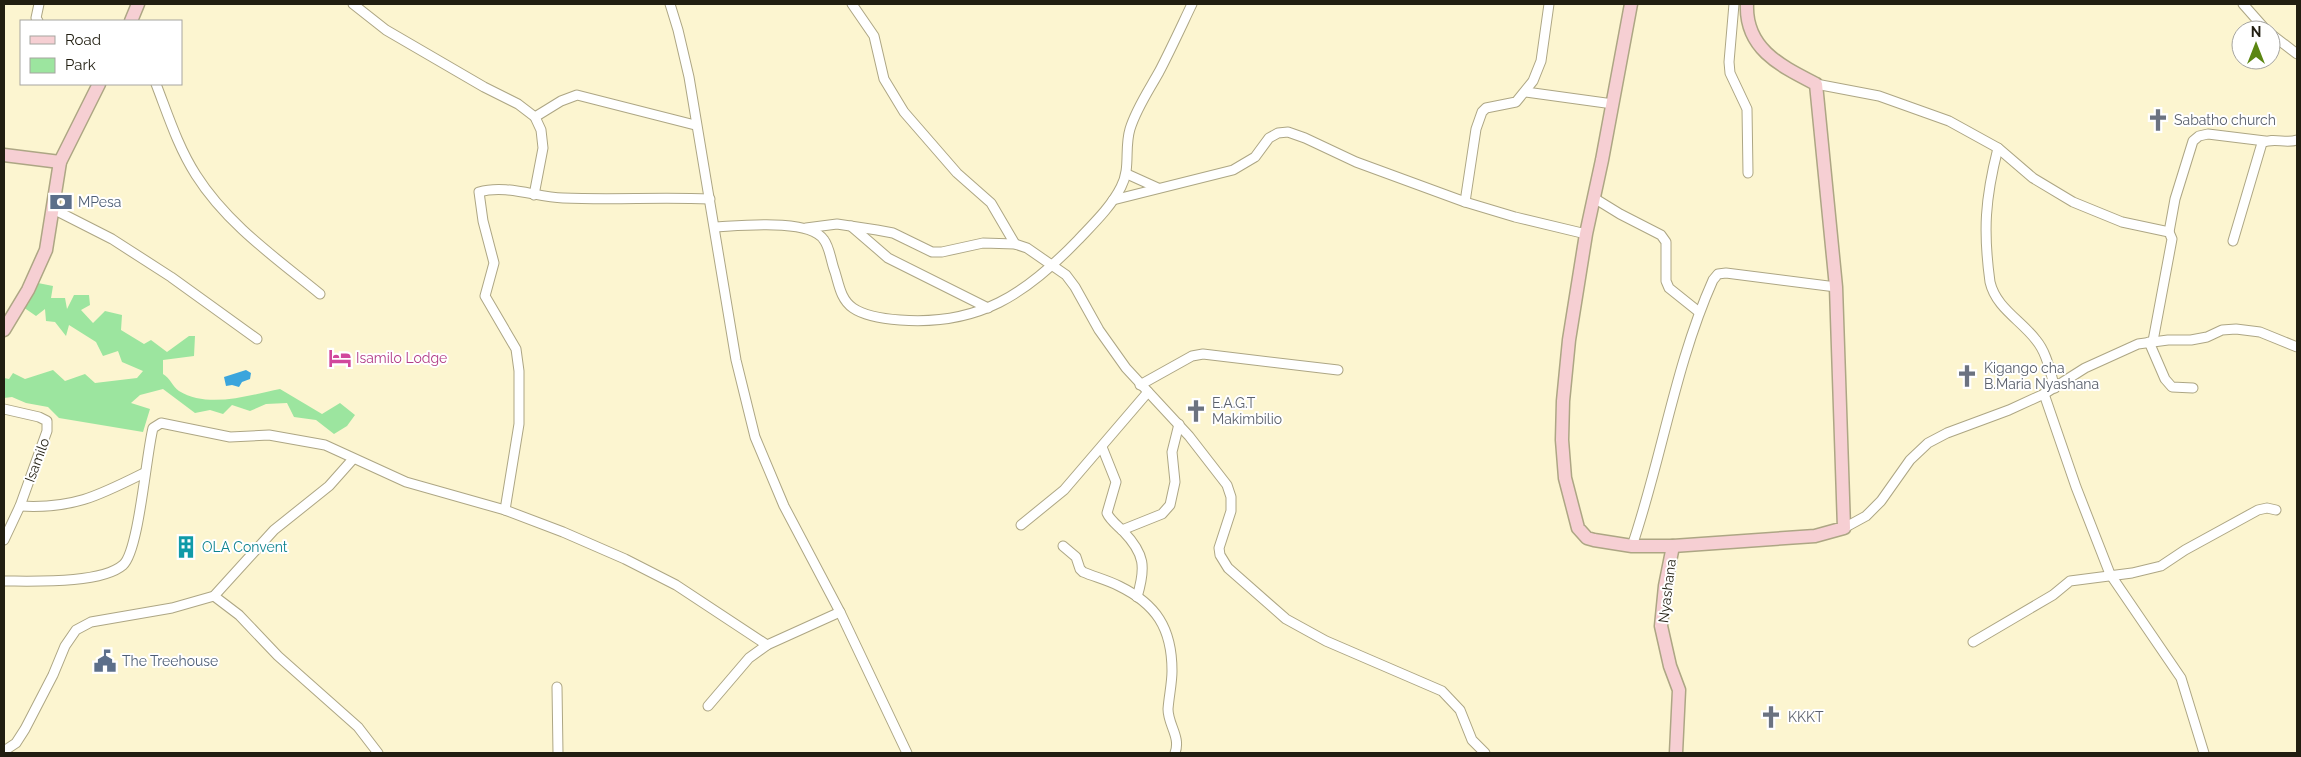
<svg xmlns="http://www.w3.org/2000/svg" width="2301" height="757" viewBox="0 0 2301 757" font-family="Raleway,sans-serif">
<style>
.green{fill:#9ce59f}
.water{fill:#3ba5dd}
.lines{fill:none;stroke-linecap:round;stroke-linejoin:round}
.street-casing{stroke:#ada684;stroke-width:11}
.secondary-casing{stroke:#ada684;stroke-width:15}
.street{stroke:#fff;stroke-width:9}
.secondary{stroke:#f6cfd3;stroke-width:12}
.labels{text-anchor:middle;dominant-baseline:central;stroke-width:4;stroke-linejoin:round;paint-order:stroke}
.worship-label{font-size:14px;fill:#5b616d;stroke:#fff;text-anchor:start}
.service-label{font-size:14px;fill:#4e5e75;stroke:#fff;text-anchor:start}
.hotel-label{font-size:14px;fill:#b23c85;stroke:#fff;text-anchor:start}
.street-label{font-size:14px;fill:#211e11;stroke:#fff}
.culture-label{font-size:14px;fill:#0d838f;stroke:#fff;text-anchor:start}
</style>
<rect width="100%" height="100%" fill="#fcf5d0"/>
<path class="green" d="M38 283 53 286 51 298H65L67 309 74 295H89L90 305 81 310 93 323 105 311 122 315 121 330 144 344 151 340 167 352 189 336H195L194 356 163 360V374C170 378 173 387 179 391 209 409 249 395 280 389L322 414 340 403 355 415 347 426 334 434 316 420 294 417 287 403 266 404 250 411 232 405 223 414 210 410 195 413 163 389 140 395 131 403 150 409 143 432 59 418 48 407 26 403 12 397 4 398V378L9 379 13 373 25 379 53 370 65 381 85 374 95 383 137 378 143 371 122 362 118 351 103 356 96 342 69 325 66 336 55 322 46 321 45 309 36 316 23 307 28 304Z"/>
<polygon class="water" points="246,370 251,373 250,379 242,382 239,387 232,385 226,386 224,377"/>
<g class="lines">
<defs>
<g id="street">
<polyline points="353,4 386,30 484,87 518,104 535,117 541,130 543,148 534,195"/>
<polyline points="670,4 678,30 689,77 736,360 755,437 784,506 840,612 907,753"/>
<polyline points="852,4 874,36 884,79 904,112 957,173 991,203 1015,244"/>
<polyline points="1734,4 1729,62 1730,73 1747,109 1748,173"/>
<polyline points="2243,4 2266,30"/>
<polyline points="38,21 36,18 39,4"/>
<polyline points="2271,34 2297,54"/>
<path d="M156 84C168 115 178 147 196 175 227 224 276 258 320 294"/>
<polyline points="1816,84 1879,96 1949,121 1998,148 2033,178 2073,202 2122,222 2169,232 2172,239 2153,341"/>
<polyline points="1526,92 1613,104"/>
<polyline points="535,117 561,101 577,95 695,125"/>
<path d="M1998 148C1985 199 1983 231 1990 282 1996 308 2021 320 2036 340 2047 353 2050 372 2055 388"/>
<polyline points="1127,174 1158,188"/>
<polyline points="1594,198 1620,214 1661,235 1666,242 1666,281 1669,288 1699,312"/>
<polyline points="1113,200 1233,170 1255,157 1269,138 1278,133 1288,132 1305,138 1356,162 1465,202 1515,217 1586,234"/>
<polyline points="1465,202 1476,129 1482,112 1486,108 1516,102 1533,81 1541,61 1549,4"/>
<polyline points="53,209 112,239 171,277 257,339"/>
<polyline points="851,226 888,258 988,308"/>
<path d="M715 227C739 226 810 218 824 240 830 248 831 262 835 272 839 285 841 300 853 308 866 317 886 319 900 320 979 326 1026 294 1078 240 1093 224 1111 207 1121 187 1131 168 1124 149 1130 129 1136 109 1149 90 1159 72 1171 49 1181 27 1192 4"/>
<polyline points="806,228 837,224 877,230 893,233 932,252 942,252 983,243 1015,244 1027,248 1066,275 1075,287 1099,330 1126,368 1189,436 1227,485 1231,497 1231,511 1219,548 1220,555 1228,568 1286,619 1326,641 1442,691 1460,710 1472,740 1485,753"/>
<polyline points="2169,232 2175,199 2193,141 2199,136 2208,134 2265,141"/>
<path d="M2233 241 2262 143C2273 137 2286 144 2297 140"/>
<polyline points="2149,342 2165,379 2172,387 2193,388"/>
<polyline points="1140,385 1192,356 1203,354 1338,370"/>
<polyline points="2044,394 2076,487 2110,574 2181,678 2204,753"/>
<polyline points="4,409 39,417 47,421 47,431 20,506 4,540"/>
<path d="M1102 447 1116 482 1107 513C1110 520 1117 525 1123 531 1145 554 1146 567 1137 597"/>
<path d="M20 506C73 509 98 496 144 473"/>
<path d="M505 510 519 424V371L516 349 485 296 494 263 483 221 479 192C506 184 536 197 563 198 612 200 661 197 710 199"/>
<polyline points="1021,525 1064,490 1148,392"/>
<polyline points="1844,528 1866,516 1881,501 1910,460 1928,443 1947,433 2009,410 2044,394 2085,368 2138,344 2168,340 2191,340 2207,337 2222,330 2236,329 2260,332 2297,347"/>
<polyline points="1122,530 1162,514 1170,505 1175,482 1172,452 1179,424"/>
<path d="M1063 546 1076 557 1080 569 1083 572C1095 577 1107 580 1119 586 1156 604 1172 628 1172 671 1172 683 1169 696 1168 709 1168 725 1181 737 1175 753"/>
<path d="M1632 546C1662 458 1675 365 1713 280L1718 274 1726 273 1836 287"/>
<path d="M4 581C33 581 101 584 123 565 139 551 146 455 153 428L161 423 230 437 269 435 325 445 406 482 505 510 563 532 625 559 676 585 767 645"/>
<polyline points="214,596 239,615 278,656 358,727 378,753"/>
<polyline points="1973,642 2053,595 2070,581 2132,573 2161,566 2185,550 2258,510 2267,508 2276,510"/>
<polyline points="557,687 558,753"/>
<polyline points="708,706 749,658 767,645 840,612"/>
<polyline points="4,751 16,743 25,729 53,675 65,646 76,630 91,622 172,608 214,596 274,530 329,486 353,459"/>
</g>
<g id="secondary">
<path d="M1631 4 1602 160 1586 234 1569 340 1563 401 1562 440 1565 478 1578 528 1587 538 1594 540 1632 546H1673L1815 536 1844 528 1836 287 1816 84C1781 66 1745 49 1747 4"/>
<polyline points="131,21 138,4"/>
<polyline points="4,155 60,162"/>
<polyline points="4,330 28,290 46,250 60,162 99,84"/>
<polyline points="1673,546 1665,586 1661,626 1670,666 1679,690 1676,753"/>
</g>
</defs>
<use href="#street" class="street-casing"/>
<use href="#secondary" class="secondary-casing"/>
<use href="#street" class="street"/>
<use href="#secondary" class="secondary"/>
</g>
<defs>
<symbol id="church-bare" viewBox="-9 -9 18 18"><path d="M-1.2-6h2.4v3.5h3.3v2.4h-3.3V6h-2.4V-.1h-3.3v-2.4h3.3Z" fill="#6b7280" stroke="#fff" stroke-width="2.5" paint-order="stroke"/></symbol>
<symbol id="bank-bare" viewBox="-9 -9 18 18"><path d="M-6-4H6V4H-6ZM0-2.3a2.3 2.3 0 1 0 0 4.6a2.3 2.3 0 1 0 0-4.6Z" fill="#5c6f8a" stroke="#fff" stroke-width="2.5" paint-order="stroke"/></symbol>
<symbol id="hotel-bare" viewBox="-9 -9 18 18"><path d="M-6-4.5h1.5V1H6V5H4.5V3h-9V5H-6ZM-4 0a1.8 1.8 0 1 1 3.6 0ZM.5 0V-2.5h3Q6-2.5 6 0Z" fill="#d1479c" stroke="#fff" stroke-width="2.5" paint-order="stroke"/></symbol>
<symbol id="building-bare" viewBox="-9 -9 18 18"><path d="M-4-6H4V6H1V3H-1V6H-4ZM-2.5-4.3h1.7v1.8h-1.7ZM.8-4.3h1.7v1.8H.8ZM-2.5-1h1.7V.8h-1.7ZM.8-1h1.7V.8H.8Z" fill="#0f9aa8" stroke="#fff" stroke-width="2.5" paint-order="stroke"/></symbol>
<symbol id="civic-bare" viewBox="-9 -9 18 18"><path d="M-.6-6.5H3V-4.5H.6V-3L4-1V1h2V6H-6V1h2V-1L-.6-3ZM-1.2 2.5V6h2.4V2.5Z" fill="#5c6f8a" stroke="#fff" stroke-width="2.5" paint-order="stroke"/></symbol>
</defs>
<g fill-rule="evenodd">
<use href="#church-bare" x="2142" y="104" width="32" height="32"/>
<use href="#bank-bare" x="45" y="186" width="32" height="32"/>
<use href="#hotel-bare" x="324" y="342" width="32" height="32"/>
<use href="#church-bare" x="1951" y="360" width="32" height="32"/>
<use href="#church-bare" x="1180" y="395" width="32" height="32"/>
<use href="#building-bare" x="170" y="531" width="32" height="32"/>
<use href="#civic-bare" x="89" y="645" width="32" height="32"/>
<use href="#church-bare" x="1755" y="701" width="32" height="32"/>
</g>
<g class="labels">
<g class="worship-label">
<text x="2174" y="120">Sabatho church</text>
<text x="1984" y="368">Kigango cha<tspan x="1984" dy="16">B.Maria Nyashana</tspan></text>
<text x="1212" y="403">E.A.G.T<tspan x="1212" dy="16">Makimbilio</tspan></text>
<text x="1788" y="717">KKKT</text>
</g>
<g class="service-label">
<text x="78" y="202">MPesa</text>
<text x="122" y="661">The Treehouse</text>
</g>
<g class="hotel-label">
<text x="356" y="358">Isamilo Lodge</text>
</g>
<g class="street-label">
<text transform="translate(37 460) rotate(-70)">Isamilo</text>
<text transform="translate(1667 591) rotate(-83)">Nyashana</text>
</g>
<g class="culture-label">
<text x="202" y="547">OLA Convent</text>
</g>
</g>
<rect width="2301" height="757" fill="none" stroke="#211e11" stroke-width="10"/>
<rect x="20" y="20" width="162" height="65" fill="#ffffff" stroke="#a6a5a0"/>
<rect x="30" y="36" width="25" height="8" fill="#f6cfd3" stroke="#a6a5a0"/>
<text x="65" y="45" font-size="15" fill="#211e11">Road</text>
<rect x="30" y="58" width="25" height="15" fill="#9ce59f" stroke="#a6a5a0"/>
<text x="65" y="70" font-size="15" fill="#211e11">Park</text>
<g transform="translate(2256 45)"><circle r="24" fill="#ffffff" stroke="#a6a5a0"/>
<path d="M0-4L9 19L0 12L-9 19Z" fill="#5b8612"/>
<text y="-8" font-size="14" font-weight="bold" text-anchor="middle" fill="#211e11">N</text>
</g>
</svg>
